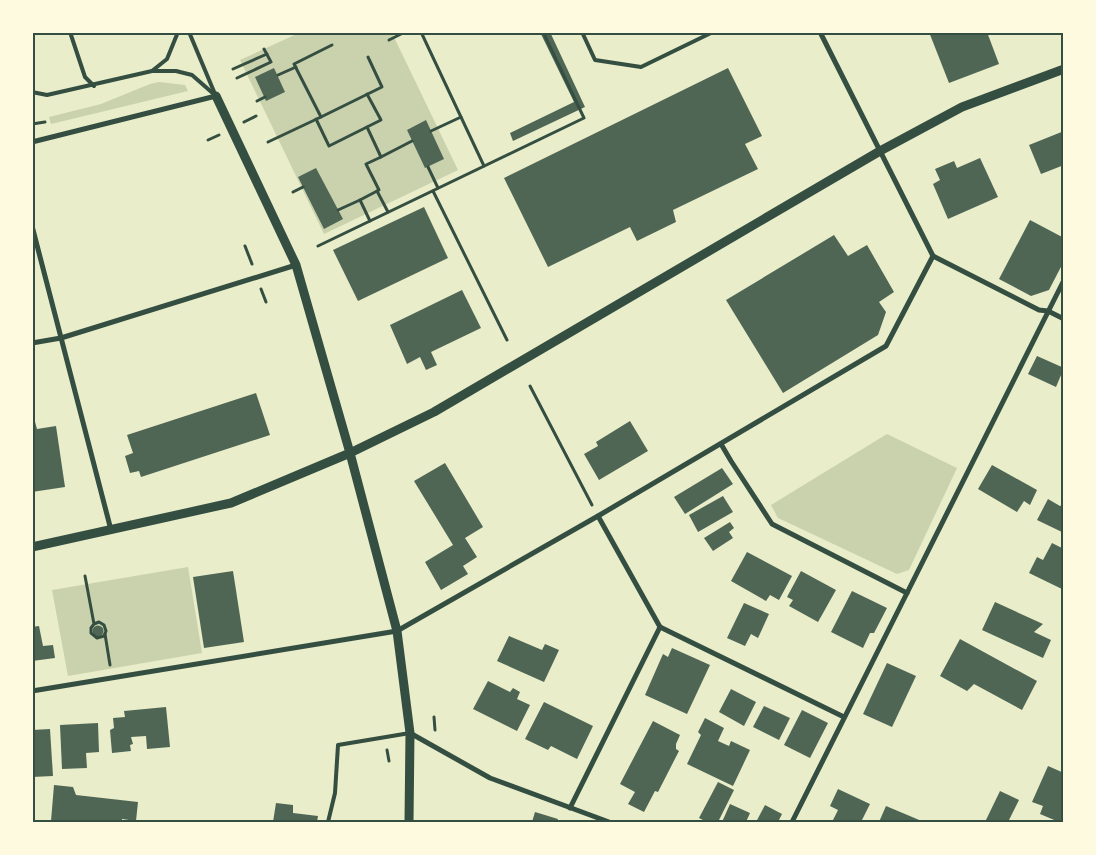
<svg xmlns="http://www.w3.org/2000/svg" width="1096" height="855" viewBox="0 0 1096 855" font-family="'Archivo Narrow',sans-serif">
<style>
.green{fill:#cad2ad}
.building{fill:#4f6655}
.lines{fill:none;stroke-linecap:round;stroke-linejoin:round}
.path{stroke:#344e41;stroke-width:3}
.service{stroke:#344e41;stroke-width:4}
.minor{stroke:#344e41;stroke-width:5}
.tertiary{stroke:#344e41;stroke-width:9}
.neatline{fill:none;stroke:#344e41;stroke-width:2}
</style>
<rect width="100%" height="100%" fill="#e9edc9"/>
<g class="green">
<polygon points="299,33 392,33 458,170 324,234 240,60"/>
<polygon points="159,82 185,85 188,91 51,124 49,117 101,104 150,84"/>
<polygon points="887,434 957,468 909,570 897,574 778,518 771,505"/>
<polygon points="188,567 202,653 68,676 52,590"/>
</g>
<g class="building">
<polygon points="540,32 550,32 585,107 513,141 510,133 574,102"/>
<polygon points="929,32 987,32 999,64 949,83"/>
<polygon points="274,68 285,92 266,101 255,77"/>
<polygon points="728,68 762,136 745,144 758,169 673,210 676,222 637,241 630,227 548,267 504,178"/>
<polygon points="426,120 444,159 425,168 407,130"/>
<polygon points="1064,131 1064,165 1041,174 1029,145"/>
<polygon points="980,158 998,197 948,219 933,184 940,180 935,169 954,161 957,168"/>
<polygon points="316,168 343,219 324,229 298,177"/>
<polygon points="424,207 448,258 358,301 333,250"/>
<polygon points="1030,220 1064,238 1064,261 1049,290 1031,296 999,279"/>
<polygon points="834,235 848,256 867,245 894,292 879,302 886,312 878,335 783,393 726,300"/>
<polygon points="462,290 481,328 431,352 437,365 426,370 420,357 407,364 390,325"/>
<polygon points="1037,356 1064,368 1056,387 1028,374"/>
<polygon points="256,393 270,435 141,477 139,471 130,473 125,456 133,453 127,435"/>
<polygon points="32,411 37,429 56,426 65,487 32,492"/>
<polygon points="630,421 648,451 599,480 584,454 598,446 596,442"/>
<polygon points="445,463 483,527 465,538 477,557 463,566 468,574 441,590 425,562 453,545 414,481"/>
<polygon points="992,465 1037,490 1030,505 1024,501 1017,512 978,489"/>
<polygon points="722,468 733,484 685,514 674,497"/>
<polygon points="723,496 733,512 698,532 689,515"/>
<polygon points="1048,499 1060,506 1064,504 1064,533 1037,520"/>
<polygon points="730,522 734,528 729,532 733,538 713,551 704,538"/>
<polygon points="1052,543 1064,549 1064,590 1029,573 1037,557 1043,560"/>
<polygon points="747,552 792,576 779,600 770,595 766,601 731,581"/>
<polygon points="233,571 244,642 204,648 193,577"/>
<polygon points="801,571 836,590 818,622 789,606 793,600 787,597"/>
<polygon points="852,591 887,608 874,633 870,633 863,648 831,632"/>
<polygon points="995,602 1043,624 1034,632 1051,640 1043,658 982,630"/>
<polygon points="744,603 769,614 758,638 751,634 745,646 727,638"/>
<circle cx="98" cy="631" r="5.5"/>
<polygon points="39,626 43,646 53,645 55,658 32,661 32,627"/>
<polygon points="509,636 542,650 545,644 559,650 544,682 497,661"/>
<polygon points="960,639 1037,681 1022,710 974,684 967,691 940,676"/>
<polygon points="672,648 710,665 687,714 645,695 663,654 668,657"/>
<polygon points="887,663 916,676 892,727 863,714"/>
<polygon points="488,681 510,692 513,688 520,692 517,699 530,705 517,731 473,709"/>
<polygon points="731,689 756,702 744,726 719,712"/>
<polygon points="544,702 593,726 577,759 551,746 548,750 525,739"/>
<polygon points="764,706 790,718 779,740 753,727"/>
<polygon points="166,707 170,747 147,749 146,736 131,737 133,744 130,745 131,751 112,753 110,730 114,728 113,718 125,717 124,711"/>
<polygon points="802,710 828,723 810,758 784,745"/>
<polygon points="705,718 724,728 718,741 729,746 731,741 750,750 733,786 687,764 701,735 698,732"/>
<polygon points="653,721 680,735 676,744 676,749 679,751 658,792 655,791 644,812 628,804 635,792 620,784"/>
<polygon points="98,723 99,752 86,753 87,768 62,769 60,725"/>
<polygon points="50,729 53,776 32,777 32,730"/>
<polygon points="1048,766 1064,773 1064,822 1059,822 1040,814 1043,806 1032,802"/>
<polygon points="718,782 734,790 718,822 707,822 699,818"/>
<polygon points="54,785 73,787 76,795 138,802 136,821 122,819 122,822 51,821"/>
<polygon points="838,789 870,804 861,822 832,822 838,810 830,806"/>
<polygon points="1000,791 1019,800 1008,822 985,822"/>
<polygon points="276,803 293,805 293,813 318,816 317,822 273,822"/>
<polygon points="730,804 750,813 746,822 722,822"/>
<polygon points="765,805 782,814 778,822 756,822"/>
<polygon points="886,806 924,822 879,822"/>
<polygon points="535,812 558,819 557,822 532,822"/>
</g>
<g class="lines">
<g class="path">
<polyline points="421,32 484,166"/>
<polyline points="389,40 405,32"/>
<polyline points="233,69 267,54"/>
<polyline points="278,75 296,67"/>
<polyline points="237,78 271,62 264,49"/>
<polyline points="257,101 265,97"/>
<polyline points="321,117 382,87 368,57"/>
<polyline points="316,119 329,146 367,127 381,157 366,164 379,190 360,200 370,221"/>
<polyline points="244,122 256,116"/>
<polyline points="32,124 45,122"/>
<polyline points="367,127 381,120 367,94"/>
<polyline points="431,131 461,117"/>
<polyline points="208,140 219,135"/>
<polyline points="268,142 321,117 294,64 332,45"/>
<polyline points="381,157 412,141"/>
<polyline points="428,167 438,188"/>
<polyline points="377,191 388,212"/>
<polyline points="433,191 507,340"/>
<polyline points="293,192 303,187"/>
<polyline points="338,210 360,200"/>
<polyline points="245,246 252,264"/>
<polyline points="318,246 584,118 543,32"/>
<polyline points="261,289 266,302"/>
<polyline points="530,386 592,505"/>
<polyline points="85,576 94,624 91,628 91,633 97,638 104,636 106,631 104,625 99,622 94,624"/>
<polyline points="105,634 110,665"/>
<polyline points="434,717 435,730"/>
<polyline points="387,750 389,761"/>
</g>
<g class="service">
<polyline points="70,32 85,77 94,86"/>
<polyline points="189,32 215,94"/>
<polyline points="582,32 595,60 641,67 713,32"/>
<polyline points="152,71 167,59 178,32"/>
<polyline points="32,92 47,95 152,71 176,71 192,75 216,96"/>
<polyline points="328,822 335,793 338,745 410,733"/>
</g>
<g class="minor">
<polyline points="32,142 216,96"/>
<polyline points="32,226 111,530"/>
<polyline points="933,256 1039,310 1048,311 1064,319"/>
<polyline points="32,343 61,338 296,265"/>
<polyline points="721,444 731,461 772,524 907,593 1064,280"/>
<polyline points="598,516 660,627 844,717"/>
<polyline points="32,691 397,631 598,516 886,346 933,256 820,32"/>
<polyline points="410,733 490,778 609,822"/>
<polyline points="570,808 660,627"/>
<polyline points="792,822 907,593"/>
</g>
<g class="tertiary">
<polyline points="32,547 231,503 350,453 296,265 216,96"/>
<polyline points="409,822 410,733 397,631 350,453 434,412 880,151 962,107 1064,69"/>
</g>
</g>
<rect width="1096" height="855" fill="none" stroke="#fefae0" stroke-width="68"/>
<rect x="34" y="34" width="1028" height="787" class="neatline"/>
</svg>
